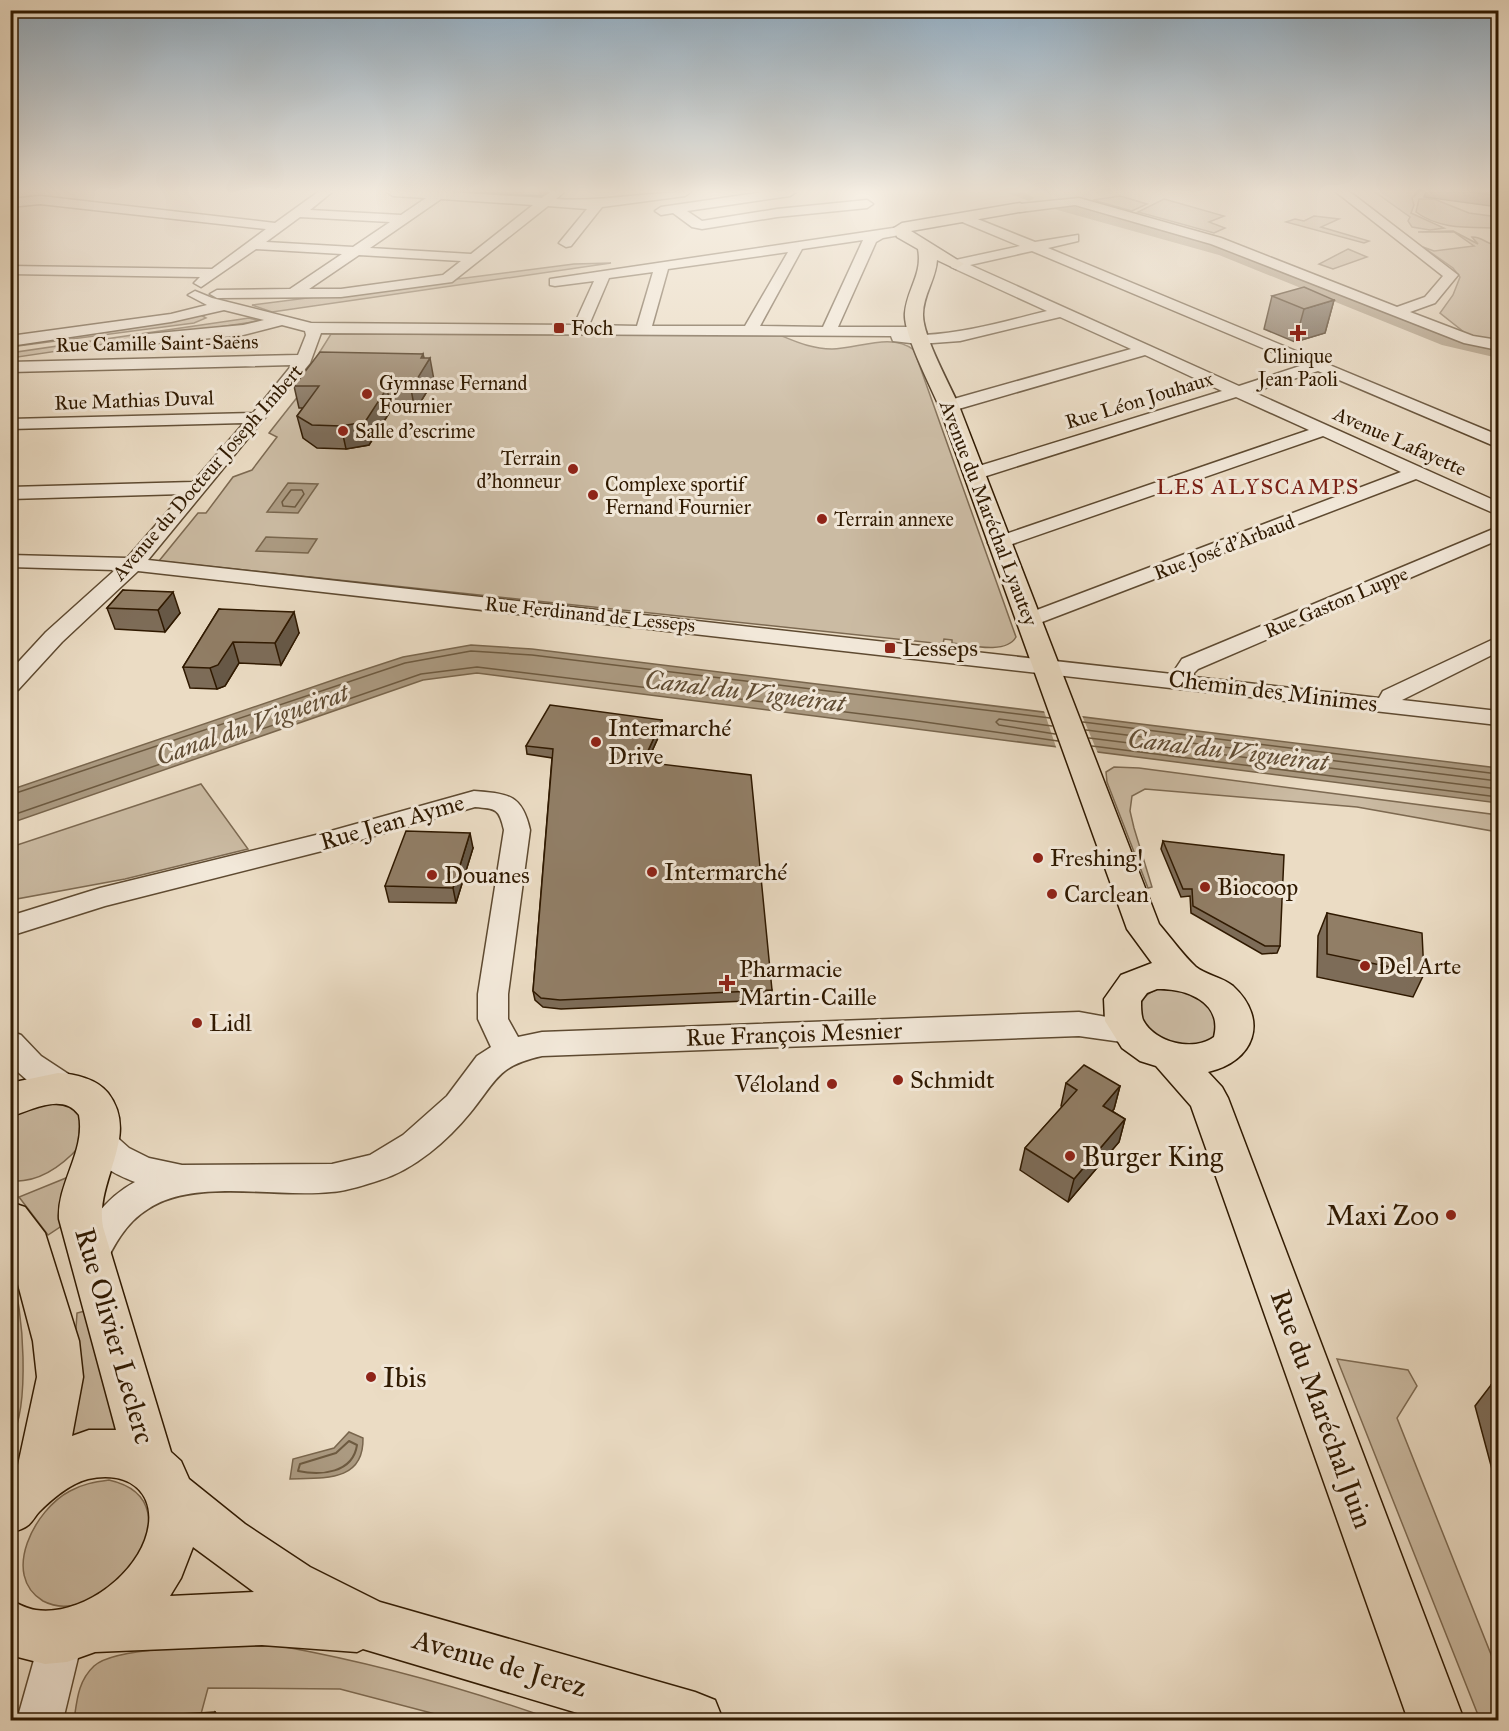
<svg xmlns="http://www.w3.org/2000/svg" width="1509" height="1731" viewBox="0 0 1509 1731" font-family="'IM FELL Great Primer',serif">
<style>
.green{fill:#cbbba3;stroke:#7d6a52;stroke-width:1.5}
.water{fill:#ab9a81;stroke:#79664d;stroke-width:1.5}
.pier{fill:#ebdcc4}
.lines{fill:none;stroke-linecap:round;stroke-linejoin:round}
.shore-far1{stroke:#6d5a40;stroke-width:1.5}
.shore{stroke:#6d5a40;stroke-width:2}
.canal{fill:#ab9a81;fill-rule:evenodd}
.minor-casing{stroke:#5e4a31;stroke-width:3}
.major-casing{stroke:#2f1900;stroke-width:3}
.minor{fill:#f2e8d9;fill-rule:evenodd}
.major{fill:#ebdcc4;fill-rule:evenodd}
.wall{fill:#7d6c58;stroke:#2f1900;stroke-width:1.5}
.shaded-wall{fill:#665847;stroke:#2f1900;stroke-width:1.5}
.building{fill:#917e66;stroke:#2f1900;stroke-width:1.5}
.poi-dot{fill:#8f2418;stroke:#f2e8d9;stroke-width:2}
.labels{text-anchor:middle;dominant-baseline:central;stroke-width:6;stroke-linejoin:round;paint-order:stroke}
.far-poi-label{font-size:20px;fill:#2f1900;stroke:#f2e8d9;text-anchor:start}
.far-street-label{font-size:20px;fill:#2f1900;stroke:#f2e8d9}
.far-quarter-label{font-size:22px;letter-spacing:1.5px;fill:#7a1f14;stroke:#f2e8d9}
.poi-label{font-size:24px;fill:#2f1900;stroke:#f2e8d9;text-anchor:start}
.street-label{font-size:24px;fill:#2f1900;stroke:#f2e8d9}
.water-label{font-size:26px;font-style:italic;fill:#614d34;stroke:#f2e8d9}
.near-poi-label{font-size:28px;fill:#2f1900;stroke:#f2e8d9;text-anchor:start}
.near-street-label{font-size:28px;fill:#2f1900;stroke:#f2e8d9}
</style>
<rect width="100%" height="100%" fill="#ebdcc4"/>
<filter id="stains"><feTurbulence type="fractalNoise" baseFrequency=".00333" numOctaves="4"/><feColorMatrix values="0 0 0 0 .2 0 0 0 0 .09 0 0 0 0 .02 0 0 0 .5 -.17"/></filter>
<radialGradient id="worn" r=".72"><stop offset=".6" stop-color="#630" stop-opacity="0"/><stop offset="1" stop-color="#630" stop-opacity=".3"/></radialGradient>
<g class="green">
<polygon points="1375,192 1418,192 1412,198 1414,205 1411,213 1444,228 1430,230 1412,227 1408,221 1410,217"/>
<polygon points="1120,196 1147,204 1132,211 1093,200"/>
<polygon points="1164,199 1224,216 1209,222 1225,228 1214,233 1138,212"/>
<path d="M1419 199H1434L1469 213 1498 217V228C1470 227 1440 230 1416 212Z"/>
<polygon points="1314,216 1339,219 1321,227 1369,241 1364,243 1286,222 1295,219 1304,221"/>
<path d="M1453 231 1478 244 1472 237C1482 236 1488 246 1498 245V341L1469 336 1440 313 1453 295 1460 277 1453 268 1423 247 1434 251 1474 246 1454 232H1418Z"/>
<polygon points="1348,249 1367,257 1333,269 1319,264"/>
<polygon points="611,263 272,312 252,305 574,264"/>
<polygon points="201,315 206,318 194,323 11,347 11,344"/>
<polygon points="249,318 260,321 11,358 10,353"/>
<path d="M331 334 782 336C799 343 813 349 832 349 857 349 891 332 914 350L1016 637C1006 655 969 645 952 643V640L944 639 943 644 159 561 198 513H206L233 477 252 470 277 437 269 433 325 362 314 361Z"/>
<polygon points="1114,767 1139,768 1498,815 1498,832 1357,807 1145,789 1132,796 1130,811 1134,828 1152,887 1148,888 1107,782 1106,772"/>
<polygon points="201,784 248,849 125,879 11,900 11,847"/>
<path d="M1161 988 1187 989 1217 1011 1214 1037C1196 1050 1158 1047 1145 1026 1142 1021 1141 1013 1139 1008 1143 996 1149 992 1161 988Z"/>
<path d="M43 1097 83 1109 80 1146C62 1166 39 1183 11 1181L10 1109Z"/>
<polygon points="66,1178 63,1225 48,1235 19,1197"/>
<path d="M11 1273C24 1308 30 1407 11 1439Z"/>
<polygon points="85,1311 119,1426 112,1434 60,1444 74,1361 77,1313"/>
<polygon points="1337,1359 1408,1370 1417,1386 1397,1418 1498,1672 1498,1720 1480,1720"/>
<path d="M109 1480C205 1502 104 1633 43 1601 0 1575 35 1509 70 1491 82 1484 95 1482 109 1480Z"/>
<path d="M280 1646C374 1663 464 1688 554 1720H458L340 1689 208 1688 201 1714 117 1720H74C77 1700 78 1681 94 1666 119 1643 242 1647 280 1646Z"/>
</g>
<g class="water">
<polygon points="288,483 318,484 298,513 267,512"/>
<polygon points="266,537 317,539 308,553 256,551"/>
<polygon points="471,645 532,649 1498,768 1498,803 477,673 423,680 11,823 10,790 345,676 403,657"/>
<path d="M349 1432 363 1438C364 1482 324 1478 290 1479L293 1459 334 1448Z"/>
</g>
<polygon class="pier" points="1043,708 1081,713 1099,756 1057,750"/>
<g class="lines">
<g class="shore-far1">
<polygon points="291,490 302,490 304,494 295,507 283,506 282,502"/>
<polyline points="1083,722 1498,774"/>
<polyline points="1052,726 999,719 996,722 999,725 1055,734"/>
<polyline points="1086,730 1498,781"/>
<polyline points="1089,738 1498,789"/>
<polyline points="1092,746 1498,797"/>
<polyline points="10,795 405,663 471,651 532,655 1050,718"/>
<polyline points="10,816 421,674 477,667 911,720 1058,741"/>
</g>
<path class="shore" d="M349 1441 357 1445C353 1473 321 1476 298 1471L300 1464 336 1453Z"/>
<g class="canal">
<polygon points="1004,192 1022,192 1035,198 1029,201"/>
<polygon points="1058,202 1229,249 1452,339 1498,350 1498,358 1442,345 1219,255 1054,209 1054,203"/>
</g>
<defs>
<g id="minor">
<path d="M318 192H332L310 210 401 215 426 198 393 196 387 192H450L542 198 550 192H564L556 199C602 202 646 192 691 192L685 196 602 207 571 246 566 247 559 243 587 209 548 206 452 282 341 297 217 298 210 294 217 290 290 289 342 254 256 249 201 287 194 283 200 277 10 274V266L212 269 266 229 40 204 10 207V199L40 196 275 223ZM441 199 533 205 471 254 370 248ZM300 217 390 222 353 247 266 242ZM359 255 461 261 443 275 341 289H309Z"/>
<polygon points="764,192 796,192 790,196 687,211 702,221 777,209 867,200 873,204 867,208 777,217 702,229 692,227 673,213 661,215 655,211 661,207"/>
<polygon points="1336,192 1350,192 1458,275 1435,303 1410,312 1473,336 1498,340 1498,350 1464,343 1211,244 1075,205 1020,212 1014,208 1020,204 1079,198 1221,238 1397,307 1425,297 1443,276"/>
<path d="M965 214 1035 242 1078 235V241L1048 248 1498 435V446L1492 445 1318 371 1253 392 1498 502V515L1416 479 1029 627 1021 626 1018 621 1021 616 1401 472 1323 436 998 549 991 547 988 543 991 539 1309 430 1236 397 980 478H966L964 474 966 470 1222 391 1145 355 955 410H943L941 406 943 402 1131 349 1060 317 960 341 919 344 893 341 891 336 321 333 310 363 148 560 1172 674 1182 659 1498 527V540L1198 669 1194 673V677L1379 698 1383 691 1498 637V652L1402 700 1498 711V725L138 571 62 642 18 690 10 692V671L46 632 115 570 10 567V555L127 558 183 494 10 499V487L193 482 244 423 10 429V419L253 413 292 365 10 372V362L298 355 306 335 305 331 282 325 243 335 148 344 140 339 148 334 243 325 264 320 224 310 171 322 10 346V336L171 314 207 305 188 295 195 291 212 298 311 323 574 325 594 281 555 286 550 285V279L900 227 907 231 905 234 883 238 876 242 838 327H918L923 329 926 332 924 335C966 333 1006 321 1047 311L951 267V261L1020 246 960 221V215ZM863 240 823 327 760 326 802 249ZM1032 251 1303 365 1239 386 970 265ZM788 252 745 326H652L668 269ZM653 272 637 326 589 325 609 278Z"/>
<path d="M474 791C508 794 522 794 530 830L508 994V1019L518 1037 542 1032 1079 1012 1140 1023 1144 1031 1140 1039 1129 1043 1079 1036 542 1056C497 1066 497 1080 470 1113 448 1140 414 1170 380 1180 365 1185 347 1191 331 1192 276 1198 194 1178 148 1209 125 1223 113 1247 102 1270L89 1275 76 1270 71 1259C86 1227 103 1199 135 1182 114 1174 93 1163 82 1142L87 1132 99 1128 111 1132 129 1148 149 1158 182 1165 332 1164 370 1155 403 1135 447 1096 477 1056 491 1047 478 1019V994L504 830C499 808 496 809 475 807L322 851 105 906 10 936V916L100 888 320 834Z"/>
<path d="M10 1031 21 1035 41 1056 76 1079 81 1088 76 1097C53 1104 26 1081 10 1064Z"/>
<polygon points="61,1615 77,1621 83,1637 63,1720 17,1720 45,1621"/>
</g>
<g id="major">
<path d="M1020 203 1028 208 1025 211 911 231 964 264 956 269 937 260C936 279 923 295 923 314 922 335 950 385 959 406L1159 924C1171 938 1183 955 1196 967 1206 975 1222 977 1233 986 1270 1020 1254 1062 1208 1072L1222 1087 1228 1098 1464 1720H1408L1191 1106 1156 1066 1140 1061 1122 1048 1105 1021 1104 999 1121 975 1152 963 1127 929 939 406C930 385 903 333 905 313 907 289 923 274 918 249L897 237 894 228 902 223ZM1157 989C1186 988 1223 1002 1214 1037 1194 1052 1155 1043 1143 1020 1141 1015 1141 1007 1141 1001L1147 993Z"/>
<path d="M58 1073C75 1074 97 1079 108 1093 141 1136 94 1181 103 1227L171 1452 181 1461 189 1479 245 1524 310 1567 380 1602 695 1692 715 1700 723 1720H601L363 1649 357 1652 262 1645 95 1652 67 1662 45 1664 10 1655V1600C19 1604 27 1609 36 1610 79 1616 130 1580 145 1540 161 1496 131 1469 88 1479 69 1484 52 1499 39 1512 35 1516 32 1523 27 1526 23 1529 16 1531 10 1533V1470L18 1465 37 1377 33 1341 10 1254V1202L25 1207 45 1233 79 1341 83 1377 72 1436 89 1430H116L59 1219C57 1183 86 1151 79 1115 63 1092 31 1110 10 1117V1083ZM193 1547 254 1592 170 1596 181 1578Z"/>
</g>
</defs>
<use href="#minor" class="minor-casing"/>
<use href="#major" class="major-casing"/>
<use href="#minor" class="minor"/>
<use href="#major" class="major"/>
</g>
<g class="wall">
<polygon points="463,192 549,192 541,196"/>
<polygon points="1426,192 1498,192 1498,207 1424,197"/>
<polygon points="1272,296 1334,300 1325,333 1295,342 1264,329"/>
<polygon points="423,354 424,358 434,380 415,411 391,410 369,445 346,449 317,448 303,438 297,416 303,408 299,408 294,386"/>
<polygon points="123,590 180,613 165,632 115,629 107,608"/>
<polygon points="219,609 299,633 281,665 239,663 225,686 217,689 190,688 183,667"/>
<polygon points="662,720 662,729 647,762 772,990 771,1000 561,1009 543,1007 535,1000 533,991 552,758 527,754 526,746"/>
<polygon points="1163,841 1280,946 1277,953 1262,954 1191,913 1190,896 1181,897 1161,849"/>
<polygon points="473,848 456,903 389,902 385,886"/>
<polygon points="1327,913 1424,974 1413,997 1317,977 1318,936"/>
<polygon points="1066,1083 1120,1086 1114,1109 1112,1111 1125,1119 1119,1142 1068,1202 1020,1170 1025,1148 1062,1107 1061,1106"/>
<polygon points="1491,1385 1498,1386 1498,1473 1493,1473 1475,1406"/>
</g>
<g class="shaded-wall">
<polygon points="541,192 549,192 541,196"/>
<polygon points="1334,300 1325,333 1295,342 1304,309"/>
<polygon points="423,354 425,366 430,358 434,380 415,411 411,389 421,358"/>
<polygon points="387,388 391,410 369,445 346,449 341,426"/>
<polygon points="173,592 180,613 165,632 158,610"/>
<polygon points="294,612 299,633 281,665 275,643"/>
<polygon points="233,642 239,663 225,686 217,689 210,668"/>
<polygon points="662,720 662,729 643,771 643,762"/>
<polygon points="470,833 473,848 456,903 453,888"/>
<polygon points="1120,1086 1114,1109 1097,1129 1103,1106"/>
<polygon points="1125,1119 1119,1142 1068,1202 1074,1179"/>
<polygon points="215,1712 222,1720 213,1720"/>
</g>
<g class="building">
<polygon points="1471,192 1498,192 1498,196"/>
<polygon points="1304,287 1334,300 1304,309 1272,296"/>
<polygon points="320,352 423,354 421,358 430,358 411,389 387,388 365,422 341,426 312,425 297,416 319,386 294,386"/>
<polygon points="123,590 173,592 158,610 107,608"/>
<polygon points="219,609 294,612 275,643 233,642 218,665 210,668 183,667"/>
<polygon points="550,705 662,720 643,762 751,775 772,990 560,1000 541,998 533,991 553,749 526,746"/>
<polygon points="406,831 470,833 453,888 385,886"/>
<polygon points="1163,841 1284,855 1280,946 1265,946 1193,906 1192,889 1183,889"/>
<polygon points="1327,913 1422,933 1424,974 1327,954"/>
<polygon points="1084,1065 1120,1086 1103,1106 1125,1119 1074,1179 1025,1148 1077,1090 1066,1083"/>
<polygon points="1491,1385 1498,1386 1498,1413"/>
<polygon points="215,1712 213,1720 179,1720 180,1714"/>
</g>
<linearGradient id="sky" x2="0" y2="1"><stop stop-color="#8faabf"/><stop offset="0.44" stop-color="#f6efe4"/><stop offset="1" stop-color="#f6efe4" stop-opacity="0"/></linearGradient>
<rect width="1509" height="434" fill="url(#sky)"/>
<g class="poi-dot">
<rect x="553" y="322" width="12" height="12" rx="3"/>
<path d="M1295 324h6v6h6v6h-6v6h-6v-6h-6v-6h6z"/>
<circle cx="367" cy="394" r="6"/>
<circle cx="343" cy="431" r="6"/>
<circle cx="573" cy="469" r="6"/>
<circle cx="593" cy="495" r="6"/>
<circle cx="822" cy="519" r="6"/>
<rect x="884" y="642" width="12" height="12" rx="3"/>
<circle cx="596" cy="742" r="6"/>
<circle cx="1038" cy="858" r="6"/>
<circle cx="652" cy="872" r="6"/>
<circle cx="432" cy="875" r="6"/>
<circle cx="1205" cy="887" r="6"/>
<circle cx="1052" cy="894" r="6"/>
<circle cx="1365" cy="966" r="6"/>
<path d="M724 974h6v6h6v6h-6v6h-6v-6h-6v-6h6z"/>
<circle cx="197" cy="1023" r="6"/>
<circle cx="898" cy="1080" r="6"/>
<circle cx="832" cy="1084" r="6"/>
<circle cx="1070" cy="1156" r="6"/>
<circle cx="1451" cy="1215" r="6"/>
<circle cx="371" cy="1377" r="6"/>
</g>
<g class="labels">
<g class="far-poi-label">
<text x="571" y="328">Foch</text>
<text x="1298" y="356" text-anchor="middle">Clinique<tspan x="1298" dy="23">Jean Paoli</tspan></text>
<text x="379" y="383">Gymnase Fernand<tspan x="379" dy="23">Fournier</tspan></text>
<text x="355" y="431">Salle d'escrime</text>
<text x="561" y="458" text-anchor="end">Terrain<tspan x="561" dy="23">d'honneur</tspan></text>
<text x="605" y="484">Complexe sportif<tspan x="605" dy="23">Fernand Fournier</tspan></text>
<text x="834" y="519">Terrain annexe</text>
</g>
<g class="far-street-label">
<text transform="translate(157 343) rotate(-1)">Rue Camille Saint-Saëns</text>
<text transform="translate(134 400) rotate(-2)">Rue Mathias Duval</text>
<text transform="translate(1139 400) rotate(-17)">Rue Léon Jouhaux</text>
<text transform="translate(1400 441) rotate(24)">Avenue Lafayette</text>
<text transform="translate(207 472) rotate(-49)">Avenue du Docteur Joseph Imbert</text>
<text transform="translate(989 513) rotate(69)">Avenue du Maréchal Lyautey</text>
<text transform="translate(1224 547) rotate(-21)">Rue José d'Arbaud</text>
<text transform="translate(1336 602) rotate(-23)">Rue Gaston Luppe</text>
<text transform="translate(590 614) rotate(6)">Rue Ferdinand de Lesseps</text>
</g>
<g class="far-quarter-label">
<text x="1258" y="486">LES ALYSCAMPS</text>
</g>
<g class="poi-label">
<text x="902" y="648">Lesseps</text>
<text x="608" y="728">Intermarché<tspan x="608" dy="28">Drive</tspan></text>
<text x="1050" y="858">Freshing!</text>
<text x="664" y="872">Intermarché</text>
<text x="444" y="875">Douanes</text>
<text x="1217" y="887">Biocoop</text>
<text x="1064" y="894">Carclean</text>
<text x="1377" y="966">Del Arte</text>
<text x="739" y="969">Pharmacie<tspan x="739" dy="28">Martin-Caille</tspan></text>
<text x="209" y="1023">Lidl</text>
<text x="910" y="1080">Schmidt</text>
<text x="820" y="1084" text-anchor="end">Véloland</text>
</g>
<g class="street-label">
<text transform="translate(1273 691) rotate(7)">Chemin des Minimes</text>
<text transform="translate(392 822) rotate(-16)">Rue Jean Ayme</text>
<text transform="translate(794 1034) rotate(-2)">Rue François Mesnier</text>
</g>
<g class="water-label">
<text transform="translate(745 691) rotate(7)">Canal du Vigueirat</text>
<text transform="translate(252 724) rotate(-19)">Canal du Vigueirat</text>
<text transform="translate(1228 750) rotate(7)">Canal du Vigueirat</text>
</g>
<g class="near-poi-label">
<text x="1082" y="1156">Burger King</text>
<text x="1439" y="1215" text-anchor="end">Maxi Zoo</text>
<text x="383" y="1377">Ibis</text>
</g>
<g class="near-street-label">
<text transform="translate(115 1336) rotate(74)">Rue Olivier Leclerc</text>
<text transform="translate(1322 1409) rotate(70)">Rue du Maréchal Juin</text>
<text transform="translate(500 1663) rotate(16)">Avenue de Jerez</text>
</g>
</g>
<rect width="1509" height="1731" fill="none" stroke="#ebdcc4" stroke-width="36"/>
<rect x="12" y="12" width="1485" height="1707" fill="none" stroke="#2f1900" stroke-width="3"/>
<rect x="18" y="18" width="1473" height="1695" fill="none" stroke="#2f1900" stroke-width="1.5"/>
<rect width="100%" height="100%" filter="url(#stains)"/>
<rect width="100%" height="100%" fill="url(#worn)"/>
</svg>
